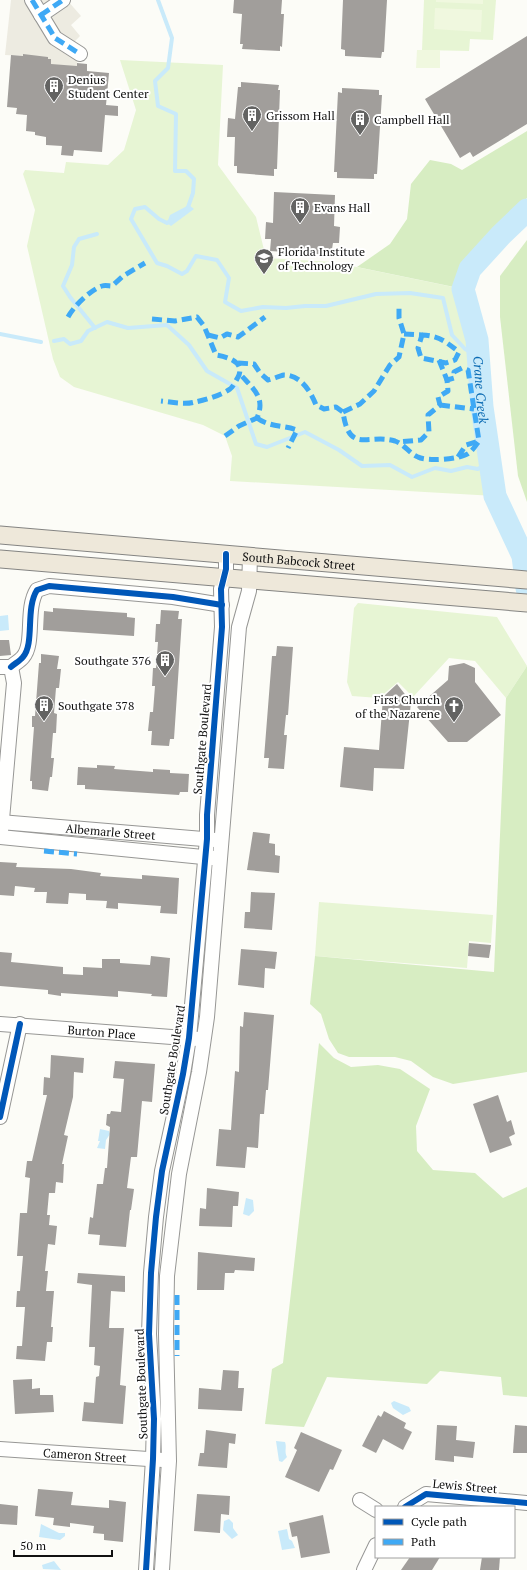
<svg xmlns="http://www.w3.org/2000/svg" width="527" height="1570" viewBox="0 0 527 1570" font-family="'PT Serif',serif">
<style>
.green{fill:#e7f5d4}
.forest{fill:#d7edc2}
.pitch{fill:#f0f8df}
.plaza{fill:#edebe1}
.water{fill:#c9eafa}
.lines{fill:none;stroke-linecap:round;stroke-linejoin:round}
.stream{stroke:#c9eafa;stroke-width:4}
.river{stroke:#c9eafa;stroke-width:23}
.building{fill:#a19e9b}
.minor-casing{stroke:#979795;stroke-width:16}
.major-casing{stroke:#848482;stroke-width:19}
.minor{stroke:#fffffe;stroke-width:14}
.major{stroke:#eee8da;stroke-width:17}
.quiet{stroke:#3fa9f5;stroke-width:5;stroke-dasharray:10 5;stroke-linecap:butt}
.cycleway-casing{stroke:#fff;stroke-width:8}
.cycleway{stroke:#0057b8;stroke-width:6}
.labels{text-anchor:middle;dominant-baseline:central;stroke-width:4;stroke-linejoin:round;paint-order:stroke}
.poi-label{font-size:12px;fill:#111;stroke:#fff;text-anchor:start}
.street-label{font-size:12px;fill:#111;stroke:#fff}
.water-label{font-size:13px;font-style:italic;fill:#0a6ab2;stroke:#fff}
</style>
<rect width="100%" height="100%" fill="#fcfcf7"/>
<g class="green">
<polygon points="424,0 496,0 493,40 470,39 469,51 422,50"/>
<polygon points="120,60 223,65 218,165 256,217 266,258 332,262 463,289 477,340 482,407 495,496 230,481 232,456 225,436 203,425 74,387 60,377 53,359 27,246 35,210 23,174 25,170 64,173 66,162 108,165 124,150 136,110"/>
<polygon points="358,603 497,617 527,666 506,698 475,661 449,658 413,697 398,682 379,698 352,696 347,682 354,608"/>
<polygon points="319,902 493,915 491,943 469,941 467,968 315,956"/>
</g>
<g class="forest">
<polygon points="527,131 527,198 465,260 454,287 357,267 390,244 407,219 411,184 430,160 451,164 462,170"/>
<polygon points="527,240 527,502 518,476 500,317 500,276"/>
<polygon points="527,666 527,1072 453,1084 433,1077 411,1061 395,1057 349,1057 338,1053 329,1039 321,1014 310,1004 315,956 494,972 506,698"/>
<polygon points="319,1043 334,1058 351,1067 378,1065 400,1069 430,1089 416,1126 417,1151 433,1170 475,1173 503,1198 527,1187 527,1397 503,1395 501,1377 440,1371 427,1384 327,1377 304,1427 265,1424 272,1369 283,1363"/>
</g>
<g class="pitch">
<polygon points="436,0 483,0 483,4 436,2"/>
<polygon points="435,8 482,10 481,32 434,29"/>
<polygon points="417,50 440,50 440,68 416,68"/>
</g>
<polygon class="plaza" points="11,0 67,0 81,16 71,25 80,36 75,41 83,52 77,57 77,70 69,66 61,65 50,68 51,59 48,59 48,57 5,55"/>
<g class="water">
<polygon points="189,205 194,209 171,226 167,223 170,215"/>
<polygon points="8,615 9,630 0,631 0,616"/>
<polygon points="100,1129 109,1131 110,1134 106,1140 105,1149 97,1148 100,1141 98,1141"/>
<polygon points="246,1198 253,1200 254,1211 249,1216 243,1214"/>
<polygon points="394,1401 409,1407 411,1411 403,1415 393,1408 391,1403"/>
<path d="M276 1441 285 1442C287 1448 284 1451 287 1457L282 1462 279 1461Z"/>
<polygon points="229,1519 233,1523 233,1528 238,1535 232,1539 223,1530 224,1521"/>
<polygon points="41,1524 59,1533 65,1533 65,1536 60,1540 39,1537"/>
<polygon points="287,1529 289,1539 292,1541 295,1548 282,1550 278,1531"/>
<polygon points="54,1561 61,1570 43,1569 42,1565"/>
</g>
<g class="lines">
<g class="stream">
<polyline points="158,0 172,38 168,68 155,81 158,106 176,114 175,171 186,171 194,179 193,193 187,210"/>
<polyline points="172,220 167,223 159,219 145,207 135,209 131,219 157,263 167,266 182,274 187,271 196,256 217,260 229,278 225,302 241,311 263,307 286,308 305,306 326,306 376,294 410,293 443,298 452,335 465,349 478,356"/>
<polyline points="95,328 70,297 63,286 72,265 74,247 79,239 97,234"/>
<polyline points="0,334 41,342"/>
<polyline points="54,341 64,339 70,344 81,341 88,331 107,322 128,328 167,325 189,345 207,371 237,388 256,444 267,447 305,432 339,450 362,466 390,465 412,477 435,468 451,471 467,467 478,469 490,460"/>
</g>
<path class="river" id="s1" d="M527 210 501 235 470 269 463 289 477 340 482 407 495 496 523 556 527 588"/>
</g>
<g class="building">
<polygon points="234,0 282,0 281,14 284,14 282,47 280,46 280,51 242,49 243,44 240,44 242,14 233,13"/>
<polygon points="343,0 387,0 384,52 382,52 381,58 345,56 345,50 341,49"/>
<polygon points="527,36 527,124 473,157 470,152 460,158 425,99"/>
<polygon points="23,54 48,57 48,59 51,59 51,64 77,66 77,63 87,64 87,71 109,73 106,105 118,106 118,116 105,115 102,152 74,150 73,156 61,155 62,146 46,145 46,137 35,135 35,132 26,131 27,115 16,114 17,108 7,107 11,55 23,56"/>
<polygon points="241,82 279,85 278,90 280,90 277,169 274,169 274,176 237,173 237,166 234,166 235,137 227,137 228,118 235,119 238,87 241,87"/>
<polygon points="342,88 379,90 379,95 382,95 377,174 374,174 374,179 337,178 337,172 334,172 338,92 342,93"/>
<polygon points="274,192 335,195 334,226 340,227 339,243 333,243 331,255 270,251 271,239 265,239 266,222 273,223"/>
<polygon points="53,608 127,613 127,617 135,618 134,636 43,630 44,611 53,612"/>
<polygon points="161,610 179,611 178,619 182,619 174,739 170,739 169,746 151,745 152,731 148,731 150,712 153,712 155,686 152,686 153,668 156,668 158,642 155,642 156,624 160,624"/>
<polygon points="0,640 9,640 11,655 0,656"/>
<polygon points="277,646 293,647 288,715 286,715 284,735 287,735 284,769 268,768 269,758 264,758 272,656 276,656"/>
<polygon points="41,654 59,656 57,669 61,669 59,688 56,688 54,713 57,714 56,733 53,733 51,758 54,758 52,777 50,777 48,791 32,789 32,781 30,781 34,727 32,727 32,716 35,716 39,663 41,663"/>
<polygon points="464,663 475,668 475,682 501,715 467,742 448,742 417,707 448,680 449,666"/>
<polygon points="397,684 411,702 404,769 374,768 373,791 340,787 344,747 379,750 383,697"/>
<polygon points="97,765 115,766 114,769 153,772 153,769 170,770 170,773 189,774 188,792 180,792 179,795 85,789 85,785 77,785 78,767 97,768"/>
<polygon points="253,832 270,834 269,843 275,844 275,855 280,856 279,873 247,870"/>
<polygon points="0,862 17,863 16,867 71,869 101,873 100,876 142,879 142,875 179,878 177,914 160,913 161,906 118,903 118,909 106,908 107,901 86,900 86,894 69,893 68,904 46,903 47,892 34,892 35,888 15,886 14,896 0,895"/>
<polygon points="251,892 275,893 272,930 244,928 245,912 250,912"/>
<polygon points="469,943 491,945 489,958 468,956"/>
<polygon points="241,949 277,952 275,969 265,968 264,988 238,985"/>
<polygon points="0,952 12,953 11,962 63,967 63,974 83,975 83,967 102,968 102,959 120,959 120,963 150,965 151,956 170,958 167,997 151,996 152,994 118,991 118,997 61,993 61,996 48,994 48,990 0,986"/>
<polygon points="244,1012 274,1015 268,1090 266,1090 264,1114 260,1114 258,1148 247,1147 245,1168 216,1166 219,1129 231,1130 235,1071 239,1072 240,1026 243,1027"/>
<polygon points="51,1055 84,1058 83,1073 74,1072 73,1097 64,1135 68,1136 62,1164 64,1164 63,1183 56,1182 55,1193 49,1193 47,1215 50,1215 49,1225 57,1226 55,1245 48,1244 45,1271 48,1271 46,1291 54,1291 51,1327 53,1327 52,1342 47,1342 45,1361 16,1359 17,1346 22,1346 25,1307 16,1307 17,1291 20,1291 23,1256 17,1256 20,1213 27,1213 30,1178 25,1177 27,1161 32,1161 47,1095 43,1095 44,1077 50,1078"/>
<polygon points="115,1061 155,1064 152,1102 142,1101 137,1157 131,1157 127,1188 134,1189 131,1210 130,1210 126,1247 99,1245 100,1235 88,1234 90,1217 93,1218 97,1184 103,1184 105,1168 107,1168 110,1127 106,1125 107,1114 110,1114 111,1111 121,1112 124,1079 113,1078"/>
<polygon points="498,1095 507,1122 511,1120 515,1134 509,1137 512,1145 490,1153 473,1104"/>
<polygon points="207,1188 239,1192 238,1206 233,1206 232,1227 199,1226 200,1208 206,1209"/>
<polygon points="198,1252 255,1258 254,1271 235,1270 234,1273 225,1273 224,1290 197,1290"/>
<polygon points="78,1273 125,1276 125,1292 111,1291 109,1328 124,1328 120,1385 126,1386 123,1424 82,1421 84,1402 94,1403 96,1377 99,1376 100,1366 94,1365 95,1347 89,1347 92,1285 77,1283"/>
<polygon points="223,1370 239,1371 238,1388 244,1388 242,1411 198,1409 199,1388 221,1390"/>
<polygon points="32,1379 32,1389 40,1388 40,1395 53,1395 54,1412 15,1414 13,1380"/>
<polygon points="384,1411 406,1423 404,1428 412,1432 403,1450 383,1439 376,1453 362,1446 378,1415 381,1417"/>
<polygon points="437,1425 457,1426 456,1440 475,1442 473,1458 454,1456 454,1462 435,1460"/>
<polygon points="515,1425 527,1426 527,1453 513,1453"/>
<polygon points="206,1430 236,1434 235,1444 229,1443 227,1468 198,1466 200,1453 204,1453"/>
<polygon points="301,1432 342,1450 333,1470 330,1469 319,1492 285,1477 297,1450 294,1448"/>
<polygon points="38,1489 73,1492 71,1505 109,1508 109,1500 126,1502 123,1542 104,1540 104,1534 93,1533 94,1526 70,1523 70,1527 53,1525 54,1518 35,1516"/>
<polygon points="197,1494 230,1496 229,1515 221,1514 220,1533 194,1531"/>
<polygon points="0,1504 18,1506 17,1525 0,1524"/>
<polygon points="323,1515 330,1553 301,1558 297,1536 292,1537 289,1523"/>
<polygon points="410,1557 440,1557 432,1570 401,1570"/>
<polygon points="482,1557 500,1557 499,1570 480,1570"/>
</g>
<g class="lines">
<defs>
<g id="minor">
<polyline points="32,0 55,38 80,54"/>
<polyline points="41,15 63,0"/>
<polyline points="0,667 11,667 14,683 1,831"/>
<path d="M11 667C14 664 20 661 23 657 35 643 25 609 37 590L49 586 173 597 222 605"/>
<path id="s2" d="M0 822 215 840"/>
<polyline points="0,837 213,858"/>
<path id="s3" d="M0 1024 198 1039"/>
<polyline points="0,1117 20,1024"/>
<path id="s4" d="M0 1449 163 1460"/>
<polyline points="360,1500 376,1510"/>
<polyline points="405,1507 426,1494 527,1503"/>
<polyline points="146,1570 153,1459 154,1419 149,1334 151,1273 156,1217 162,1171 183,1074 189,1038 207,839 207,815 222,627 221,589 226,569 226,554"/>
<polyline points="162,1570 169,1461 166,1334 167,1276 179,1174 199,1072 207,1017 239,627 249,591 250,556"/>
<polyline points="364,1570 376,1545"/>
</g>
<g id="major">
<path id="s5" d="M0 535 527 580"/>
<polyline points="0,559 527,603"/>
</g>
</defs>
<use href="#minor" class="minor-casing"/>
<use href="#major" class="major-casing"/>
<use href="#minor" class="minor"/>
<use href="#major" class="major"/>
<g class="quiet">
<polyline points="32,0 55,38 80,54"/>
<polyline points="41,15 63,0"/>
<path d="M68 317C74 306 90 290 102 286 105 285 109 286 112 286L123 276 145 263"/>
<path d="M152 319 175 321 197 317 204 326 216 355C229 357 247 363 237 379 235 382 233 387 230 389 222 395 205 400 195 402 185 405 171 402 161 401"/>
<path d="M404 334 422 335 418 348 421 358 446 363 455 360 459 352C445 341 439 336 422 335"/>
<polyline points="208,335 220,338 227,334 238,337 265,317"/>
<polyline points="439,360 447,380"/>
<path d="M238 363 254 364 260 373 268 380C273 379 279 376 284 375 301 375 311 392 316 405L324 409 336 407 343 412C349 455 368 433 395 441 404 444 410 454 418 457 427 462 462 459 469 453 473 450 476 445 479 441L468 370 462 368 454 372V378L447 380 448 391 438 397 440 405 428 415 429 432 421 440 397 442"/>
<polyline points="440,405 474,409"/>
<polyline points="343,412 360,404 374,391 390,365 399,357 404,334 399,318 399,305"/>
<path d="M257 418C269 427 283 425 297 430L288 448"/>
<path d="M225 436 239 426 257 418C266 397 253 389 240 374"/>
<polyline points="458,457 466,445 479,441"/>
<polyline points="44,851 77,854"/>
<polyline points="177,1295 177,1356"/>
</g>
<defs>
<g id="cycleway">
<path d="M11 667C14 664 20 661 23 657 35 643 25 609 37 590L49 586 173 597 222 605"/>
<polyline points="0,1117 20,1024"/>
<polyline points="405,1507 426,1494 527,1503"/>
<polyline points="146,1570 153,1459 154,1419 149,1334 151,1273 156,1217 162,1171 183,1074 189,1038 207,839 207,815 222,627 221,589 226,569 226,554"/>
</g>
</defs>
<use href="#cycleway" class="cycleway-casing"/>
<use href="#cycleway" class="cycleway"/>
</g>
<defs>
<symbol id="building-pin" viewBox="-11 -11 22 30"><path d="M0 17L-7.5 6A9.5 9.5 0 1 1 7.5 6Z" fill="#636362" stroke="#fff"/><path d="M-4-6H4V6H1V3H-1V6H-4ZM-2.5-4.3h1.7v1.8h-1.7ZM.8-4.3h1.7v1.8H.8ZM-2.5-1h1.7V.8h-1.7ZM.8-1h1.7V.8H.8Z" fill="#fff"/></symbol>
<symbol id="university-pin" viewBox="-11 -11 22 30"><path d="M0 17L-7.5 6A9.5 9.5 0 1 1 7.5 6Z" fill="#636362" stroke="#fff"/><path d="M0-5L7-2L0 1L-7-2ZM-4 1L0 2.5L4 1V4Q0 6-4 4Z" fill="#fff"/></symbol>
<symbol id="church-pin" viewBox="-11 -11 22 30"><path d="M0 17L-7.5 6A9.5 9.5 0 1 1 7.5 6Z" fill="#636362" stroke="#fff"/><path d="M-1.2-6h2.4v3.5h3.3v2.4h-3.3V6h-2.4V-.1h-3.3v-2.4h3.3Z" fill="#fff"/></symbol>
</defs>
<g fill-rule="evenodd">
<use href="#building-pin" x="43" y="75" width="22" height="30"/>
<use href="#building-pin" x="241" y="104" width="22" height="30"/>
<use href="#building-pin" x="349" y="108" width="22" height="30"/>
<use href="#building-pin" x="289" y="196" width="22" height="30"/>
<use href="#university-pin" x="253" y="247" width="22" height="30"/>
<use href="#building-pin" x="154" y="649" width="22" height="30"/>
<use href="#building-pin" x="33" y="694" width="22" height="30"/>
<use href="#church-pin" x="443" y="695" width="22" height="30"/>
</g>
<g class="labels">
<g class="poi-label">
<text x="68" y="79">Denius<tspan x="68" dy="14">Student Center</tspan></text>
<text x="266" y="115">Grissom Hall</text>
<text x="374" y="119">Campbell Hall</text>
<text x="314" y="207">Evans Hall</text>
<text x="278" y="251">Florida Institute<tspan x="278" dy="14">of Technology</tspan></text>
<text x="151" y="660" text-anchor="end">Southgate 376</text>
<text x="440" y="699" text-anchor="end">First Church<tspan x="440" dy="14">of the Nazarene</tspan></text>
<text x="58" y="705">Southgate 378</text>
</g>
<g class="street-label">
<text stroke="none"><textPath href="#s5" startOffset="300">South Babcock Street</textPath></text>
<text transform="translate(202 739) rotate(-85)">Southgate Boulevard</text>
<text stroke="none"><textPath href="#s2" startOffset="111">Albemarle Street</textPath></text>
<text stroke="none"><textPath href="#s3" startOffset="102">Burton Place</textPath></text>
<text transform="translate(172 1060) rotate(-81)">Southgate Boulevard</text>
<text transform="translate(141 1384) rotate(-92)">Southgate Boulevard</text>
<text stroke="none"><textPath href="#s4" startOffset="85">Cameron Street</textPath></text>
<text transform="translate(465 1486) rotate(5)">Lewis Street</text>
</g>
<g class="water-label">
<text stroke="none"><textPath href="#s1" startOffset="206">Crane Creek</textPath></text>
</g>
</g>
<rect x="375" y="1506" width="140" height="52" fill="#ffffff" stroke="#a0a0a0"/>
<rect x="383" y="1519" width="20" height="6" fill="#0057b8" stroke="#a0a0a0"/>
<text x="411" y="1526" font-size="12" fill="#111111">Cycle path</text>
<rect x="383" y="1539" width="20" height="6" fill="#3fa9f5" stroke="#a0a0a0"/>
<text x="411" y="1546" font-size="12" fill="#111111">Path</text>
<path d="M14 1550v6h98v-6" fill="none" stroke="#111111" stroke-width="2"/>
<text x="20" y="1550" font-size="12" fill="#111111" stroke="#ffffff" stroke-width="3" paint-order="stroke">50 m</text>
</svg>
